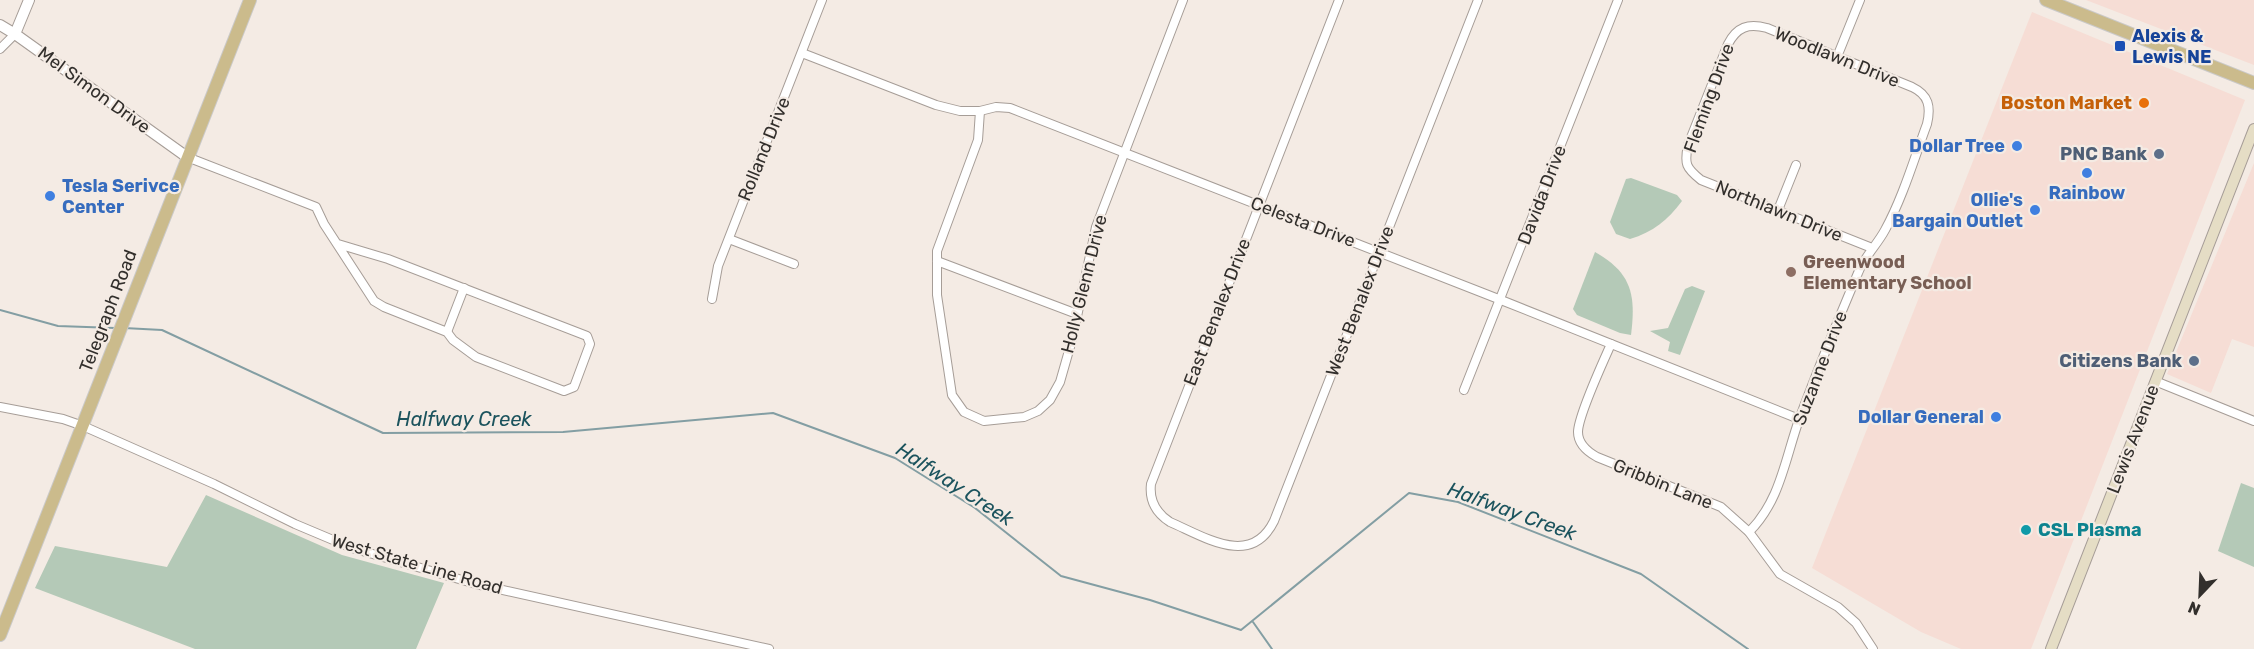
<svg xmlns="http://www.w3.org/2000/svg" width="2254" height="649" viewBox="0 0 2254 649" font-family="Rubik,sans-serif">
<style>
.commercial{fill:#f6ddd5}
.green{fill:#b4c9b7}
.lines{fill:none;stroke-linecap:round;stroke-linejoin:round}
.stream{stroke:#839ea3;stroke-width:2}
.minor-casing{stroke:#a69d97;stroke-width:10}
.tertiary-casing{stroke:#a69d97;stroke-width:12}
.secondary-casing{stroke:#a69d97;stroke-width:12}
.primary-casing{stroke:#cac9c8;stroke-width:14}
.minor{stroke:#fff;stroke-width:8}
.tertiary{stroke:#fff;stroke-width:10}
.secondary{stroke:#e5ddc5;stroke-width:10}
.primary{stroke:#cbbb8c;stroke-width:12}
.transit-dot{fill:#1a4fb4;stroke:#f4ebe4;stroke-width:2}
.food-dot{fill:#e8710a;stroke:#f4ebe4;stroke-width:2}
.shop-dot{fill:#3f7fe0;stroke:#f4ebe4;stroke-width:2}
.service-dot{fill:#5c6f8a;stroke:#f4ebe4;stroke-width:2}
.education-dot{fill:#8d6e63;stroke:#f4ebe4;stroke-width:2}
.culture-dot{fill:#0f9aa8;stroke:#f4ebe4;stroke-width:2}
.labels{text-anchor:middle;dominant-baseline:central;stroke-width:4.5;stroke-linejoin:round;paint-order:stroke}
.transit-label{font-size:18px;font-weight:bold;fill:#164399;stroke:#f4ebe4;text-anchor:start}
.street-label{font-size:18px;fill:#322f2c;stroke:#f4ebe4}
.food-label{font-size:18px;font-weight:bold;fill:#c56008;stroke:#f4ebe4;text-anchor:end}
.shop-label{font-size:18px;font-weight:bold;fill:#366cbe;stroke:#f4ebe4;text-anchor:end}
.service-label{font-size:18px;font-weight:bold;fill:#4e5e75;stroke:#f4ebe4;text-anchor:end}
.education-label{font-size:18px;font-weight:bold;fill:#785e54;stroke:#f4ebe4;text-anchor:start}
.culture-label{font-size:18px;font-weight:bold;fill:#0d838f;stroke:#f4ebe4;text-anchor:start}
.water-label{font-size:20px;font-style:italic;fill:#1b535d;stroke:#f4ebe4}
</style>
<rect width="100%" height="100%" fill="#f4ebe4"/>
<g class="commercial">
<polygon points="2086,0 2254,0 2254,65"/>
<polygon points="2032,12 2245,100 2031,649 1961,649 1921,632 1812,568"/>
<polygon points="2254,163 2254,347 2232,339 2211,393 2167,374"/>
</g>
<g class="green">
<path d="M1631 178 1677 195 1682 201C1668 220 1653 232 1630 239L1616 234 1610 222 1626 179Z"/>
<path d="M1595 252C1632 273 1636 295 1631 335L1620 333 1577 315 1573 309Z"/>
<polygon points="1692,286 1705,291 1680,355 1668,351 1670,342 1650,331 1668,328 1685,289"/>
<polygon points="2241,483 2254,488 2254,567 2218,551"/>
<polygon points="206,495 342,555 444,583 416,649 195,649 35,588 55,546 167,567"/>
</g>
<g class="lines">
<g class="stream">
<polyline points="0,310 58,326 115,328"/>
<polyline points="124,328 162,330 383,433 563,432 773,413 895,458 975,508 1061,576 1150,600 1241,630 1409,493 1458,502 1641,574 1748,649"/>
<polyline points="1253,622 1272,649"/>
</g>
<defs>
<g id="minor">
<path d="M1339 0 1151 484C1149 501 1156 513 1170 522 1205 537 1251 568 1274 521L1478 0"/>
<polyline points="0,49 15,34"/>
<polyline points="802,53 936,105 960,111 980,111 996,107 1010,108 1501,300 1799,419"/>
<polyline points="1837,57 1860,0"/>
<polyline points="980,111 978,140 937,251 937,295 952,395 964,412 984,421 1024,417 1038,411 1050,400 1060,382 1072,340 1096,227 1183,0"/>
<polyline points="187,157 316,207 324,224 374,301 384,307 447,332 453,340 476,357 564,391 574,387 590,344 587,336 388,259 338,244"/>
<polyline points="1778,210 1796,165"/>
<polyline points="729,239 794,264"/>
<polyline points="937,261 1077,314"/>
<polyline points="712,299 718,266 822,0"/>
<polyline points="447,332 464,288"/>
<path d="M1611 344C1603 362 1578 416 1578 432 1578 444 1588 452 1597 457L1721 507 1749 532 1780 574 1838 607 1856 623 1873 649"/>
<polyline points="2155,381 2254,421"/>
<polyline points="1464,390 1618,0"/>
<polyline points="0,407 63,419 83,426 214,484 295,524 352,548 476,584 769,649"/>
<path d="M1749 532C1781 500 1785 458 1800 417 1818 369 1838 320 1858 273 1864 257 1877 245 1885 230 1903 197 1914 159 1927 124 1931 107 1929 95 1912 87L1767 28C1748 23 1737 27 1728 44L1688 145C1684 164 1686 168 1701 180L1872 248"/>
</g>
<g id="tertiary">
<polyline points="0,25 15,34 187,157"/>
<polyline points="15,34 29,0"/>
</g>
<polyline id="secondary" points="2051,649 2254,129"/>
<g id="primary">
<polyline points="2046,0 2254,83"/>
<polyline points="0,635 250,0"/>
</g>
</defs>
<use href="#minor" class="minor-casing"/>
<use href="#tertiary" class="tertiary-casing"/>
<use href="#secondary" class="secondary-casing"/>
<use href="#primary" class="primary-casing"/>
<use href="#minor" class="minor"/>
<use href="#tertiary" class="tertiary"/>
<use href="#secondary" class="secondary"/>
<use href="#primary" class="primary"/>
</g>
<rect class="transit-dot" x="2114" y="40" width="12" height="12" rx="3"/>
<circle class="food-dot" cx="2144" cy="103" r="6"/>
<g class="shop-dot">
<circle cx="2017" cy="146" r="6"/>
<circle cx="2087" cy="173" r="6"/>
<circle cx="50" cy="196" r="6"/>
<circle cx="2035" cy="210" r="6"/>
<circle cx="1996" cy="417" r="6"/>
</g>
<g class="service-dot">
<circle cx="2159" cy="154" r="6"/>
<circle cx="2194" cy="361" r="6"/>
</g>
<circle class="education-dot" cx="1791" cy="272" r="6"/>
<circle class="culture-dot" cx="2026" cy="530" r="6"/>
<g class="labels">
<g class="transit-label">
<text x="2132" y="36">Alexis &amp;<tspan x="2132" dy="21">Lewis NE</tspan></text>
</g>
<g class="street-label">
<text transform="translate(1837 57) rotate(22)">Woodlawn Drive</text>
<text transform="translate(94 90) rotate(36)">Mel Simon Drive</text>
<text transform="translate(1709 98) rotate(-70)">Fleming Drive</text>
<text transform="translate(764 149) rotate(-68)">Rolland Drive</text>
<text transform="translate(1542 195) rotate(-69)">Davida Drive</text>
<text transform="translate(1779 211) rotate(22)">Northlawn Drive</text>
<text transform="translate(1303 222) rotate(21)">Celesta Drive</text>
<text transform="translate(1084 284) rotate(-76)">Holly Glenn Drive</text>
<text transform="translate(1360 301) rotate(-69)">West Benalex Drive</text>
<text transform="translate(108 311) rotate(-69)">Telegraph Road</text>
<text transform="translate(1217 312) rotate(-69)">East Benalex Drive</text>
<text transform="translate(1820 368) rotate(-69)">Suzanne Drive</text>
<text transform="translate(2133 439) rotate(-69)">Lewis Avenue</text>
<text transform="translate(1663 484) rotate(22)">Gribbin Lane</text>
<text transform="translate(417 564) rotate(16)">West State Line Road</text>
</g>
<g class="food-label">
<text x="2132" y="103">Boston Market</text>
</g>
<g class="shop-label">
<text x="2005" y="146">Dollar Tree</text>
<text x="62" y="186" text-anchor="start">Tesla Serivce<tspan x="62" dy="21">Center</tspan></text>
<text x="2087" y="193" text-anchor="middle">Rainbow</text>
<text x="2023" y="200">Ollie's<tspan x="2023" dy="21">Bargain Outlet</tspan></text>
<text x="1984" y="417">Dollar General</text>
</g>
<g class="service-label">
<text x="2147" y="154">PNC Bank</text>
<text x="2182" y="361">Citizens Bank</text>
</g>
<g class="education-label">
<text x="1803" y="262">Greenwood<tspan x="1803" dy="21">Elementary School</tspan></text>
</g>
<g class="culture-label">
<text x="2038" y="530">CSL Plasma</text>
</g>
<g class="water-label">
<text x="464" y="419">Halfway Creek</text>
<text transform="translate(955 484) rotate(33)">Halfway Creek</text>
<text transform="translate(1512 511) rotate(20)">Halfway Creek</text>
</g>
</g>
<g transform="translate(2200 595) rotate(203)" stroke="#f4ebe4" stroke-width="4.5" paint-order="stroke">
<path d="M0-4.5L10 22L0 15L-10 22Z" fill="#322f2c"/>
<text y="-9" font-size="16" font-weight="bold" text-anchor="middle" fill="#322f2c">N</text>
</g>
</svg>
